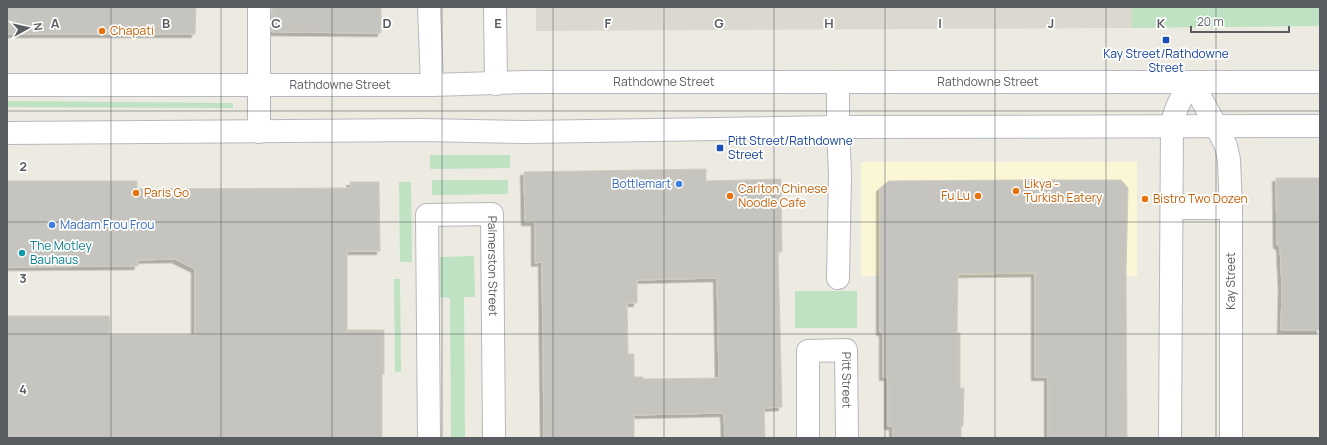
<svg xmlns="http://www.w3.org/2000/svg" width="1327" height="445" viewBox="0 0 1327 445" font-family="Manrope,sans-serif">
<defs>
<filter id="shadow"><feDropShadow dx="-3.5" dy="3.5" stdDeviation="0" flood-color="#0004"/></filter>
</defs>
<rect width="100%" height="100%" fill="#eceae1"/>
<path fill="#fbf6d6" d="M 861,162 L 1137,162 L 1137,276 L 861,276 Z"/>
<path fill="#dbd9cf" d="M 536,7 L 1132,7 L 1132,28 L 536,31 Z"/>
<path fill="#bee2c2" d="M 1132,7 L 1320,7 L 1320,26 L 1132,28 Z
M 7,101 L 233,103 L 233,108 L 7,107 Z
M 430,155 L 510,155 L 510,168 L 430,169 Z
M 432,180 L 508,180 L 508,194 L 432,195 Z
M 399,182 L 411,182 L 412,262 L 400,262 Z
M 474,256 L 475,297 L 464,297 L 465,438 L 451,438 L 450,298 L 440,297 L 440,257 Z
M 394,279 L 400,279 L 401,372 L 395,372 Z
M 795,291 L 857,291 L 857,328 L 795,328 Z"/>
<path fill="#c6c4be" stroke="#d0ccbf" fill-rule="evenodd" filter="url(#shadow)" d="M 7,7 L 196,7 L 195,34 L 7,34 Z
M 272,7 L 381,7 L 381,33 L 272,32 Z
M 706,169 L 706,181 L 781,179 L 782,252 L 778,252 L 782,407 L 764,408 L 765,438 L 725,438 L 724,413 L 634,415 L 634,438 L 544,438 L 542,262 L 535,263 L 535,222 L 525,222 L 524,172 ZM 717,278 L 719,378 L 643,379 L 643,377 L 634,377 L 634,354 L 628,354 L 627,303 L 637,303 L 637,280 Z
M 1276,178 L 1320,178 L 1320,330 L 1281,330 L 1282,287 L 1280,246 L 1277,245 Z
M 1018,180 L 1121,180 L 1128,188 L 1126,273 L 1127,438 L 1048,438 L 1048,377 L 1035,377 L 1035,273 L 958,274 L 957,333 L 960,333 L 960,388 L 964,388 L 963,426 L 961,426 L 961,438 L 893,438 L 893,426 L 888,426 L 888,377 L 883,377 L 883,332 L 880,332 L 880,188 L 889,181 Z
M 7,181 L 137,181 L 137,189 L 351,188 L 350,182 L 379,182 L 380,251 L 347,251 L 347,330 L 384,330 L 384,374 L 382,374 L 382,438 L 7,438 L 7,316 L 109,316 L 110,335 L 195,335 L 195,269 L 175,259 L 137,260 L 138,266 L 7,267 Z"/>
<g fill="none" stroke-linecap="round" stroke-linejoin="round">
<defs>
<g id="minor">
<path d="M 259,7 L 259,132"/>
<path d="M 429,7 L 432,85"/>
<path d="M 495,7 L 496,84"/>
<path d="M 1216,126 L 1226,146 L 1229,160 L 1231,208 L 1231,438"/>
<path d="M 838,127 L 840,175 L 838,278"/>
<path d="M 1172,208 L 1231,208"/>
<path id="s1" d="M 429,438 L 427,215 L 492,214 L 494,438"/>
<path id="s2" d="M 808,438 L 808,351 L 846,350 L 847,438"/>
<path d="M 1170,438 L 1172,126"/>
</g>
<g id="secondary">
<path id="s3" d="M 7,85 L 432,85 L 526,82 L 1320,82"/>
<path d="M 1172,126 C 1174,109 1182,96 1192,82 L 1216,126"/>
<path d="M 838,127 L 838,82"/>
<path d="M 7,133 L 423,130 L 526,132 L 838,127 L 1320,126"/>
</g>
</defs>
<use href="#minor" stroke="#b6b8bd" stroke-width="24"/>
<use href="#secondary" stroke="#b6b9bf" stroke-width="24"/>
<use href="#minor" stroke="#fff" stroke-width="22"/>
<use href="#secondary" stroke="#fff" stroke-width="22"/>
</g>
<path fill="none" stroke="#595c61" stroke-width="1" stroke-opacity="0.55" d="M 111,7 L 111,438M 221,7 L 221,438M 332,7 L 332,438M 442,7 L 442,438M 553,7 L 553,438M 664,7 L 664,438M 774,7 L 774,438M 885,7 L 885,438M 995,7 L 995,438M 1106,7 L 1106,438M 1216,7 L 1216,438M 7,111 L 1320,111M 7,222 L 1320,222M 7,334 L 1320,334"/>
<g fill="#e8710a" stroke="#fff" stroke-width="1.5">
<circle cx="102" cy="31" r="4"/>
<circle cx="1016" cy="191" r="4"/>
<circle cx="136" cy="193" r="4"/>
<circle cx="730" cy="196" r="4"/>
<circle cx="978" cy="196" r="4"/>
<circle cx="1145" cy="199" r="4"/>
</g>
<g fill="#1a4fb4" stroke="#fff" stroke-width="1.5">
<rect x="1162" y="36" width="8" height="8" rx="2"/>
<rect x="716" y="144" width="8" height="8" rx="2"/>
</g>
<g fill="#3f7fe0" stroke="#fff" stroke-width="1.5">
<circle cx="679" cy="184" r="4"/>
<circle cx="52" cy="225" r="4"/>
</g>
<circle fill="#0f9aa8" stroke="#fff" stroke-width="1.5" cx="22" cy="253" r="4"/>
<g text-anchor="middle" stroke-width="3.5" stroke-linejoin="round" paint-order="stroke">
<g font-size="12" fill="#c56008" stroke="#fff" text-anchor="start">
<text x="110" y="35">Chapati</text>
<text x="1024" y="188">Likya -<tspan x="1024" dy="14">Turkish Eatery</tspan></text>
<text x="738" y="193">Carlton Chinese<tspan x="738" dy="14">Noodle Cafe</tspan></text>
<text x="144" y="197">Paris Go</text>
<text x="970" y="200" text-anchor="end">Fu Lu</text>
<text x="1153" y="203">Bistro Two Dozen</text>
</g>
<g font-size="12" fill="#164399" stroke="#fff">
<text x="1166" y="58">Kay Street/Rathdowne<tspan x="1166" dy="14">Street</tspan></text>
<text x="728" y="145" text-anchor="start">Pitt Street/Rathdowne<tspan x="728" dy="14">Street</tspan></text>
</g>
<g font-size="12" fill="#595c61" stroke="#fff">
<text dy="4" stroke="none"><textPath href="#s3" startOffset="657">Rathdowne Street</textPath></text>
<text dy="4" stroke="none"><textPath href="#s3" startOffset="981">Rathdowne Street</textPath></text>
<text dy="4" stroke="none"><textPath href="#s3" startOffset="333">Rathdowne Street</textPath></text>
<text dy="4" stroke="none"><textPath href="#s1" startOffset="340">Palmerston Street</textPath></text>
<text transform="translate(1231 281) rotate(-90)" y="4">Kay Street</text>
<text dy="4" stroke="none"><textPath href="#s2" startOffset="155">Pitt Street</textPath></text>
</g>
<g font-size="12" fill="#366cbe" stroke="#fff" text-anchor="end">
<text x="671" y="188">Bottlemart</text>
<text x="60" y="229" text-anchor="start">Madam Frou Frou</text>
</g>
<g font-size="12" fill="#0d838f" stroke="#fff" text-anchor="start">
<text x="30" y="250">The Motley<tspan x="30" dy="14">Bauhaus</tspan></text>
</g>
</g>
<g font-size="13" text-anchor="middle" font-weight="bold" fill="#595c61" stroke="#fff" stroke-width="3.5" stroke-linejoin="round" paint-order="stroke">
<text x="55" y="28">A</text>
<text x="166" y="28">B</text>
<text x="276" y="28">C</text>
<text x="387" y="28">D</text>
<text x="498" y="28">E</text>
<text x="608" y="28">F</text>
<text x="719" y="28">G</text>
<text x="829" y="28">H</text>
<text x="940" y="28">I</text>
<text x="1051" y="28">J</text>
<text x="1161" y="28">K</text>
<text x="23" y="171">2</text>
<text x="23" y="283">3</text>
<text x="23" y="394">4</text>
</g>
<rect width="1327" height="445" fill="none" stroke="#595c61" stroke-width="16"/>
<g transform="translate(28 28) rotate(82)" stroke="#ffffff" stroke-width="3" paint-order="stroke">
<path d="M0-3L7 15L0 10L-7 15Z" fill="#595c61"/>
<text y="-6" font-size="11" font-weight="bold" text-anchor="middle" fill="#595c61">N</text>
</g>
<path d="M1191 26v6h98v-6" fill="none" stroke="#595c61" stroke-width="2"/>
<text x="1197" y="26" font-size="12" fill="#595c61" stroke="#ffffff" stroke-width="3" paint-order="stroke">20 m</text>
</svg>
